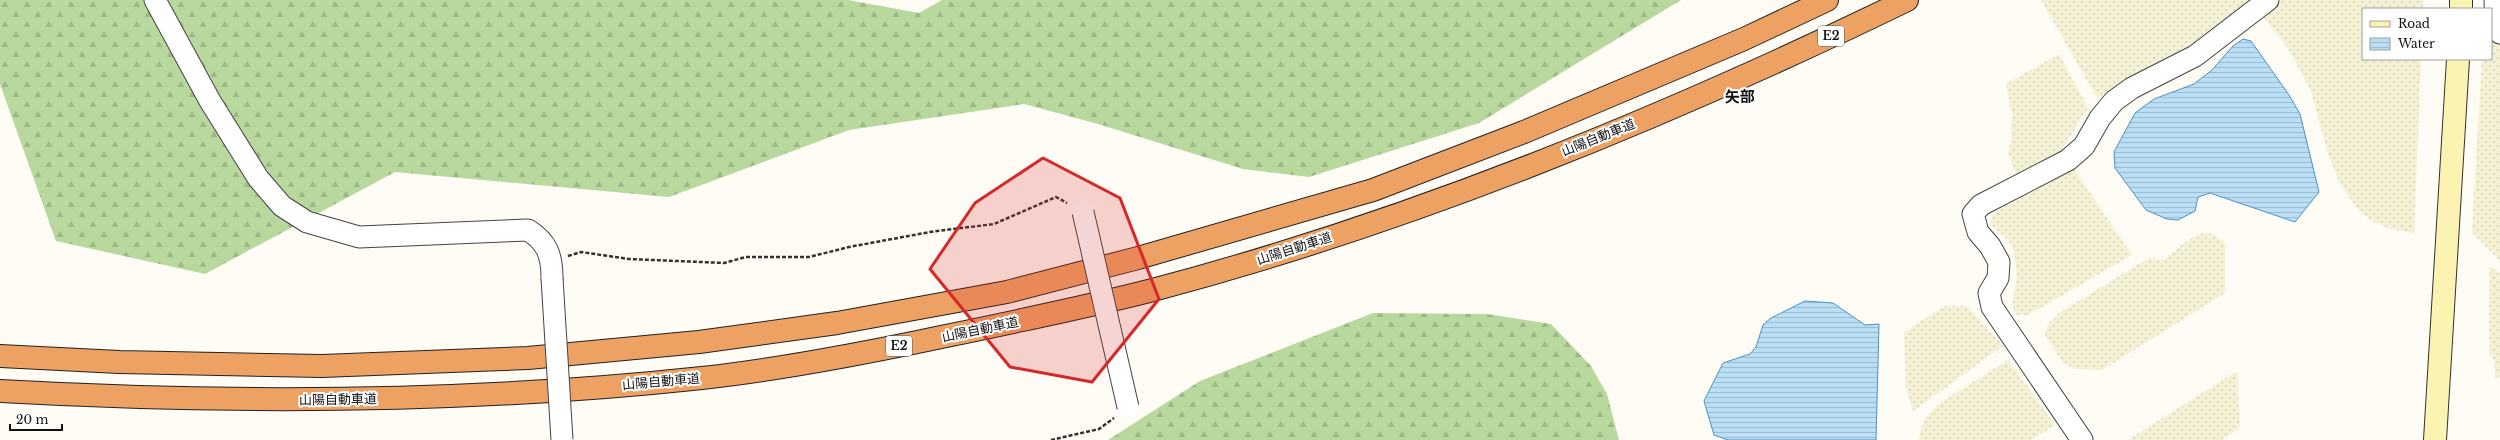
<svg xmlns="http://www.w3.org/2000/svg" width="2500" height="440" viewBox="0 0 2500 440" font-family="'Libre Baskerville','Noto Sans JP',serif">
<defs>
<pattern id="farmland-dots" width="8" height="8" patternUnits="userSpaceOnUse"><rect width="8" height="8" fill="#f4f1d4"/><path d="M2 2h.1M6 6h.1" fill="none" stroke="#d0ceb5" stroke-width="1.8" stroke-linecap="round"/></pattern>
<pattern id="forest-firs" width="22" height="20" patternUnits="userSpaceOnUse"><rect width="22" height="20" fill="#b8d89e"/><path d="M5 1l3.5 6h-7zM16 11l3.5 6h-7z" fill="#9db887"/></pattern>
<pattern id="water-rules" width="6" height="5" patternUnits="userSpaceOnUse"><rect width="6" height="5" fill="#badef4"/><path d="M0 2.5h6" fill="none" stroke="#9fbdd0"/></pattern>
</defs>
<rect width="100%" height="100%" fill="#fefcf4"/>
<path fill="url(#farmland-dots)" d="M 2041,0 L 2250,0 L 2185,54 L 2136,74 L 2097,98 Z
M 2282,0 L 2423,0 L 2423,9 L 2363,9 L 2363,59 L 2421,59 L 2414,233 L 2391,229 L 2372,221 L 2359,211 L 2340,184 L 2328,154 L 2311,91 L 2288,48 L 2262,15 Z
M 2491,31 L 2500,44 L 2500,261 L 2472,232 L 2482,59 L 2491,59 Z
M 2059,54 L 2088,108 L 2062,150 L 2053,160 L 2016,175 L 2008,153 L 2011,143 L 2012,114 L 2006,84 Z
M 2072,166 L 2132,255 L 2028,315 L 2017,315 L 2012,307 L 2017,276 L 2014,251 L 2009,241 L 1990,224 L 1992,216 L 1998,210 Z
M 2203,233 L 2213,234 L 2225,243 L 2225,293 L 2102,370 L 2075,369 L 2063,363 L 2045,335 L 2048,324 L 2059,313 L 2149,258 L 2164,260 L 2191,238 Z
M 2490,267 L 2500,273 L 2500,377 L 2495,379 L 2494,359 L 2490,354 L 2489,327 Z
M 1945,306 L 1967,306 L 2003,346 L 1913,411 L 1906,387 L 1904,332 Z
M 2008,360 L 2055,425 L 2031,440 L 1919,440 L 1920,431 L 1926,417 L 1940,403 Z
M 2237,371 L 2240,428 L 2222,440 L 2128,440 Z"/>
<path fill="url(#forest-firs)" d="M 0,0 L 848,0 L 919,13 L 942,0 L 1681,0 L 1479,123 L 1309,177 L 1243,169 L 1098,124 L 1024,104 L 849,130 L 669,197 L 395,172 L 205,274 L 56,241 L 0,84 Z
M 1373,313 L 1487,314 L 1551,324 L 1591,366 L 1607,394 L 1619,440 L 1108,440 L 1200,381 Z"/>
<path fill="url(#water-rules)" stroke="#4593c7" d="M 2243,39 L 2251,41 L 2289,95 L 2300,114 L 2319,192 L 2295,222 L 2210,193 L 2198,197 L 2195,211 L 2178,220 L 2167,219 L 2146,210 L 2115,168 L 2114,152 L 2135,113 L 2154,99 L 2194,84 L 2212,70 L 2233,46 Z
M 1805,301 L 1833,303 L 1865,325 L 1879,324 L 1876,440 L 1728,440 L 1714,435 L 1704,401 L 1723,363 L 1750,354 L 1756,347 L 1763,325 L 1771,318 Z"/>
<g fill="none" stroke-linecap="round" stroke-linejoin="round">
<defs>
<path id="street" d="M 155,0 L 210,101 L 258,178 L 282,206 L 307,222 L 359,237 L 528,230 C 547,242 552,255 552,278
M 2495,0 L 2496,27 L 2500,33
M 2082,440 L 1992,307 L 1989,293 L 1998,278 L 1999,262 L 1990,246 L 1978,232 L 1973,214 L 1981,205 L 2068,160 L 2084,146 L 2100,118 L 2114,101 L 2132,88 L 2195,56 L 2268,0"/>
<path id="secondary" d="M 2461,9 L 2461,0
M 2435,440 L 2458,59"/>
<path id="highway" d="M 0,356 L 119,362 L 322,366 L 528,358 L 699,342 L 837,323 L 1007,292 L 1138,258 L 1373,190 L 1524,132 L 1744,39 L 1827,0
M 0,391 C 234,404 469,403 702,378 C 784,369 866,353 946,336 C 1014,322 1082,308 1149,291 C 1411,222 1664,118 1907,0"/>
</defs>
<use href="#street" stroke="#434343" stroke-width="23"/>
<use href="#secondary" stroke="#323232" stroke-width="24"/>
<use href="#highway" stroke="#212121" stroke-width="24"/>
<path stroke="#323232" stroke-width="2.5" stroke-dasharray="4 2" stroke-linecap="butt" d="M 568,256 L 581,252 L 629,259 L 724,263 L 746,257 L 809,257 L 849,247 L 930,232 L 994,224 L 1056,197 L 1067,203
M 1051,440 L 1099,429 L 1114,418"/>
<use href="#street" stroke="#fff" stroke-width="21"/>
<use href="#secondary" stroke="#fbf3b2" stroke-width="22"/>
<use href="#highway" stroke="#eda263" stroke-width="22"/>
<defs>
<path id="street-bridge" d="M 1083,212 L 1128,407
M 552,278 L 562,440"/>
</defs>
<use href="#street-bridge" stroke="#434343" stroke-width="23" stroke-linecap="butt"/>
<use href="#street-bridge" stroke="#fff" stroke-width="21"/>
</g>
<path fill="#d62828" fill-opacity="0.2" stroke="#d62828" stroke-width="3" stroke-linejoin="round" d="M 1043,158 L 1120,198 L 1159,299 L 1092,382 L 1010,367 L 930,269 L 975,203 Z"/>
<g text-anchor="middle" stroke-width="4" stroke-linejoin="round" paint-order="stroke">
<g fill="#fff" stroke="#585858" stroke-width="1">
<rect x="1818" y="26" width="26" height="20" rx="3"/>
<rect x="886" y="336" width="26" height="20" rx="3"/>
</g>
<g font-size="12" font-weight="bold" fill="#101010">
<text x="1831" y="40">E2</text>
<text x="899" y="350">E2</text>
</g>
<g font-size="13" fill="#101010" stroke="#fff">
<text transform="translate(1598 137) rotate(-22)" y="5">山陽自動車道</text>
<text transform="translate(1294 248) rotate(-18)" y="5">山陽自動車道</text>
<text transform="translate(980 329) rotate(-12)" y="5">山陽自動車道</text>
<text transform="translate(661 381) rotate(-5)" y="5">山陽自動車道</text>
<text transform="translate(338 399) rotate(-1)" y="5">山陽自動車道</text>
</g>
<g font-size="15" font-weight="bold" fill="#101010" stroke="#fff">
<text x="1740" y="102">矢部</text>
</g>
</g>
<rect x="2362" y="8" width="130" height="52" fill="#ffffff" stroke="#9f9f9f"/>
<rect x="2370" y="21" width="20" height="6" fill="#fbf3b2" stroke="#9f9f9f"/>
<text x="2398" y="28" font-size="12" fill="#101010">Road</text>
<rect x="2370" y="38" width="20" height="12" fill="url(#water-rules)" stroke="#9f9f9f"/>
<text x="2398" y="48" font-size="12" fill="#101010">Water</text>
<path d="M10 424v6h52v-6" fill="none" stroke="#101010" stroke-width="2"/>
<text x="16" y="424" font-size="12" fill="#101010" stroke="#ffffff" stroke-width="3" paint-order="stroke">20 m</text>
</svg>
